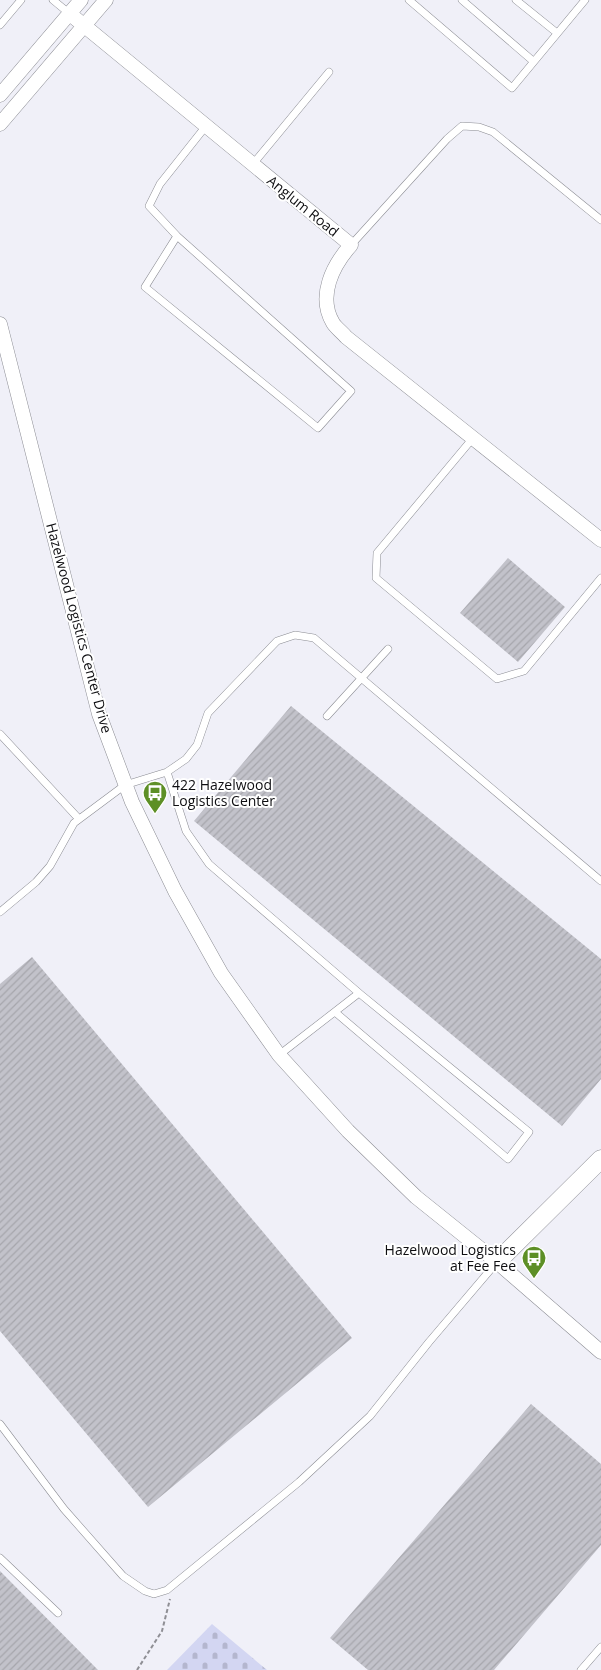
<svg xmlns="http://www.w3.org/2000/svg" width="601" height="1670" viewBox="0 0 601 1670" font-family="'Open Sans',sans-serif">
<defs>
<pattern id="cemetery-stones" width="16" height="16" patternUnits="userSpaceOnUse" patternTransform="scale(1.25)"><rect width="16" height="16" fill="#d3d6f2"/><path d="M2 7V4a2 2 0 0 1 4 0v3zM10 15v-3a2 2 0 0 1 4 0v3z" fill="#b4b6ce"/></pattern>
<pattern id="building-hatch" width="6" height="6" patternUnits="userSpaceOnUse" patternTransform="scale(1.25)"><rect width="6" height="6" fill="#c2c2ca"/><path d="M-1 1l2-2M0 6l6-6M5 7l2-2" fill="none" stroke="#a6a6ac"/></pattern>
</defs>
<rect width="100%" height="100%" fill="#f0f0f8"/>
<path fill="url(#cemetery-stones)" d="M 212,1624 L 267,1670 L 167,1670 Z"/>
<path fill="url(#building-hatch)" d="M 508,558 L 565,607 L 518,662 L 460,613 Z
M 291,706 L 601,959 L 601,1079 L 562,1126 L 194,821 Z
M 32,957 L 352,1338 L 148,1507 L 0,1331 L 0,984 Z
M 531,1404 L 601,1464 L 601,1545 L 494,1670 L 368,1670 L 330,1638 Z
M 0,1571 L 98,1670 L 0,1670 Z"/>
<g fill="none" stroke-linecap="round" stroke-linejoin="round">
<defs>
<path id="service" d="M 53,0 L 70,14
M 409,0 L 512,88 L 585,0
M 462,0 L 533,61
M 516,0 L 557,33
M 0,25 L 21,0
M 253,164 L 329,72
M 177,236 L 145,287 L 318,428 L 351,391 L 177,236 L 149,206 L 160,184 L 206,126
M 351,245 L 447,139 L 462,126 L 479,127 L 493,132 L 601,220
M 473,438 L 377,553 L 376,578 L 497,679 L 524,671 L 601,578
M 327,716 L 388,649
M 0,734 L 79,819
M 167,772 L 186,831 L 209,864 L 359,993 L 279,1055
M 0,912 L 36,882 L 50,866 L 74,823 L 125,785 L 167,772 L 186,759 L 197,745 L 208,713 L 277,641 L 295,635 L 314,638 L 601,881
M 335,1012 L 508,1159 L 529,1132 L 359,993
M 0,1424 L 64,1509 L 123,1576 L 145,1591 L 154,1594 L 167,1590 L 299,1482 L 370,1416 L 429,1342 L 497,1262
M 0,1558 L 58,1613
M 581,1670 L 601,1647"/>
<path id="minor" d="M 70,14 L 351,245 C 333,265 317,296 333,323 C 336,328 342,332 346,337 L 601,540
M 0,95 L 81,0
M 0,124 L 106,0
M 0,324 L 99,714 L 132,802 L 175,891 L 221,973 L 279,1055 L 348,1131 L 416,1197 L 497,1262 L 601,1352"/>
<path id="tertiary" d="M 497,1262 L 601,1159"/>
</defs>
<use href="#service" stroke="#8b8c93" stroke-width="8"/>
<use href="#minor" stroke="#8b8c93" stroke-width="15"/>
<use href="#tertiary" stroke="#8b8c93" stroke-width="19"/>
<path stroke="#8f8f95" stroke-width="2" stroke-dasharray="4 2.5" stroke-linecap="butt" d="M 137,1670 L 162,1631 L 170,1599"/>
<use href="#service" stroke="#fff" stroke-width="7"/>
<use href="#minor" stroke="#fff" stroke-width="14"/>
<use href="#tertiary" stroke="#fff" stroke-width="18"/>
</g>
<defs>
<symbol id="bus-pin" viewBox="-11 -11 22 30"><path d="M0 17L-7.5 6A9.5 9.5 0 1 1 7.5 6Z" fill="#5d8f26" stroke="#fff"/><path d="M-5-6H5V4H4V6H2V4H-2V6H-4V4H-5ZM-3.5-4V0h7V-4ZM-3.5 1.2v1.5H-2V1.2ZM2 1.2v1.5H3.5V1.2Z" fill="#fff"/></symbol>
</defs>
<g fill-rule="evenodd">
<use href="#bus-pin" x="141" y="779" width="28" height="38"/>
<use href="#bus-pin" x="520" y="1244" width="28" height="38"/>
</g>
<g text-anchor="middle" stroke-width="4" stroke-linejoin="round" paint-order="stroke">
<g font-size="14" fill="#0e0e11" stroke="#fff">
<text transform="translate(303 206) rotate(39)" y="5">Anglum Road</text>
<text transform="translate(79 628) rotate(75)" y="5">Hazelwood Logistics Center Drive</text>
</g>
<g font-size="14" fill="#0e0e11" stroke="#fff" text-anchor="start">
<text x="172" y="790">422 Hazelwood<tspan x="172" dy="16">Logistics Center</tspan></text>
<text x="516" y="1255" text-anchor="end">Hazelwood Logistics<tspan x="516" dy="16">at Fee Fee</tspan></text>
</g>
</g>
</svg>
